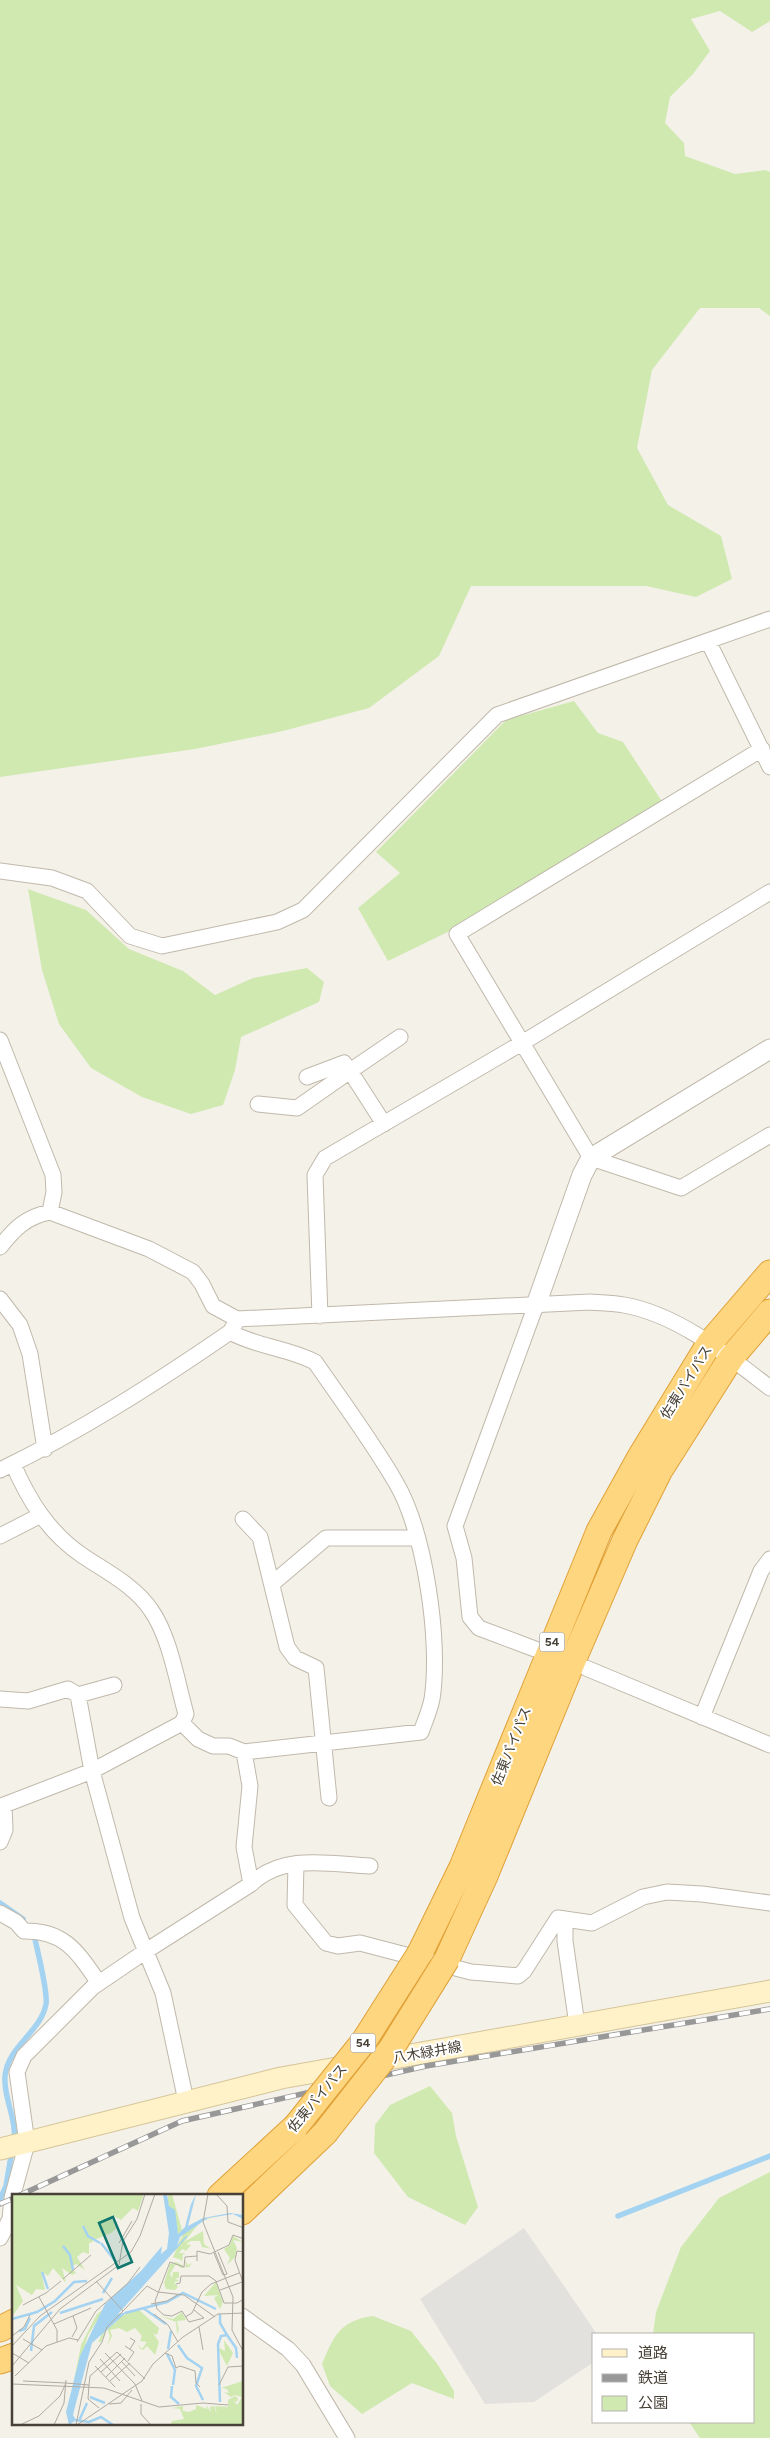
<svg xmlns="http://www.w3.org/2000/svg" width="770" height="2438" viewBox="0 0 770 2438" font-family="Figtree,'Noto Sans JP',sans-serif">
<rect width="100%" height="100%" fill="#f4f1e9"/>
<path fill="#d0e9b1" d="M 0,0 L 770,0 L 770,21 L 752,32 L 720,11 L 691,19 L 710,51 L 693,74 L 670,97 L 665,123 L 684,143 L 685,156 L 735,174 L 765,170 L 770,172 L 770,316 L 759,308 L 700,308 L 652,370 L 637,448 L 668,505 L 721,536 L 732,579 L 696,597 L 646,586 L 471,586 L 439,656 L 369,708 L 283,731 L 195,749 L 0,777 Z
M 574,701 L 598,733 L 623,742 L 663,803 L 456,928 L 388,961 L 358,908 L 400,873 L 376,852 L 506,720 Z
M 28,889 L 86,910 L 129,949 L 183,971 L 215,995 L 253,978 L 307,968 L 324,982 L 319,1002 L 241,1037 L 235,1070 L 223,1105 L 191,1114 L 142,1097 L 91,1068 L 59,1024 L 42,970 Z
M 430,2086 L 452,2113 L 456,2136 L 478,2207 L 465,2225 L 408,2197 L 374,2153 L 375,2125 L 390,2105 Z
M 770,2172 L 770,2438 L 700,2438 L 689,2422 L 754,2422 L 754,2334 L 653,2334 L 656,2312 L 681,2247 L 719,2198 Z
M 373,2316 L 411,2331 L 438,2365 L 454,2391 L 454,2399 L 412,2383 L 362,2414 L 330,2386 L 322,2364 C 334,2336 339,2321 373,2316 Z"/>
<path fill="#e3e1dd" d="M 524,2228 L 597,2334 L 594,2334 L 594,2362 L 534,2402 L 485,2404 L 420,2299 Z"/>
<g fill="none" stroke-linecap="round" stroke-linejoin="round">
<path stroke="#a4d3f2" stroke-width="5.5" d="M 0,1903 L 23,1919
M 14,2141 C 17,2119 3,2097 5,2076 C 8,2046 41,2032 46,2004 C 48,1991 38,1954 35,1939 L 32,1933
M 0,2199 L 6,2186 L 12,2150
M 618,2216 L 770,2156"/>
<defs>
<path id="minor" d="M 708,641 L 770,767
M 762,749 L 457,934 L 591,1158 L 681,1188 L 770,1135
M 0,871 L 52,878 L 87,891 L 130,936 L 162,946 L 277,922 L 303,910 L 497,715 L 770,619
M 0,1040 L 53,1175 L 54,1192 L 50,1212
M 307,1077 L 344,1063 L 350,1071 L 400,1037
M 258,1104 L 297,1108 L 350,1071 L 384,1124
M 0,1247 C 15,1228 26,1217 50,1212 L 149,1249 L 193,1272 L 202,1284 L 213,1306 L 237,1319 L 590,1302 C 601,1303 613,1303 624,1305 C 679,1315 727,1355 770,1388
M 0,1299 L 20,1325 L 30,1354 L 45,1449
M 320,1316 L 315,1175 L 325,1158 L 522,1043 L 770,892
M 0,1470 C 81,1431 156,1383 230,1332 L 235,1324
M 243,1519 L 260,1537 L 287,1647 L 295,1658 L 316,1668 L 329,1798
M 0,1536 L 41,1515
M 273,1583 L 326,1538 L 417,1538
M 535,1649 L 479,1628 L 470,1617 L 464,1558 L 455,1526 L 536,1305
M 586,1668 L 770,1745
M 114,1685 L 78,1695 L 92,1771 L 132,1918 L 163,1993 L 186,2101
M 0,1699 L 28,1701 L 68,1689 L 78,1695
M 702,1717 L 761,1571 L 770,1559
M 182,1723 L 198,1739 L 213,1746 L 229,1746 L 244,1752 L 421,1732 C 425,1721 430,1710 432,1699 C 441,1642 425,1531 395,1481 C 371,1440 342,1401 315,1362 C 288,1348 257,1347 230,1332
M 244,1752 L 250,1786 L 244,1847 L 251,1884
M 0,1842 L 5,1830 L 4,1805 L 92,1771 L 182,1723 L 186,1714 C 177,1682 170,1637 151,1610 C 135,1586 107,1572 83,1556 C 49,1533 29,1501 13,1464
M 296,1864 L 295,1905 L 326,1943 L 338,1946 L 360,1943 L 471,1972 L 518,1976 L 524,1971 L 558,1918 L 592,1923 L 643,1897 L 667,1892 L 702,1894 L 770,1903
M 0,1913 L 16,1922 L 24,1931 C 65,1930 78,1953 99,1983
M 565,1919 L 565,1941 L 577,2025
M 0,2238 L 10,2219 L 12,2198 L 27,2143 L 17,2072 L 24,2056 L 93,1987 L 146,1951 L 251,1884 C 283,1853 330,1864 370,1866
M 242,2316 L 288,2349 L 303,2365 L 347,2438"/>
<path id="tertiary" d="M 536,1305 L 582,1175 L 591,1158 L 770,1049"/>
<path id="secondary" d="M 0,2149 L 281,2078 L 770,1991"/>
<path id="trunk" d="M 420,1953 L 462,1867 L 599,1531 L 640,1457 L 709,1344 L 770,1273
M 447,1959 L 485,1876 L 572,1663 L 625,1540 L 660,1470 L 731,1358 L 770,1312
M 220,2196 L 296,2126
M 242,2212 L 325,2133
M 0,2329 L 14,2322
M 0,2361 L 14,2356"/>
</defs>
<use href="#minor" stroke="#c0b9ab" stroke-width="17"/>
<use href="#tertiary" stroke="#c0b9ab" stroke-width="21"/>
<use href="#secondary" stroke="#d5c598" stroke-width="23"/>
<use href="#trunk" stroke="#e0a137" stroke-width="27"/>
<use href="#minor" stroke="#fff" stroke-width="15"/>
<use href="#tertiary" stroke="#fff" stroke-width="19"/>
<use href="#secondary" stroke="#fff1c8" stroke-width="21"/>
<use href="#trunk" stroke="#ffd680" stroke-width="25"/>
<defs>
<path id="rail" d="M 18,2196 L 182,2121 L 426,2066 L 770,2009
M 0,2204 L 14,2198"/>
</defs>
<use href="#rail" stroke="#989898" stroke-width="5.5"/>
<use href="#rail" stroke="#fff" stroke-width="4" stroke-dasharray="11" stroke-linecap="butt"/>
<defs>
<path id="trunk-bridge" d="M 296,2126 L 364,2041 L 420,1953
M 325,2133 L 391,2049 L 447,1959"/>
</defs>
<use href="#trunk-bridge" stroke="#e0a137" stroke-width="27" stroke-linecap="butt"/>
<use href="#trunk-bridge" stroke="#ffd680" stroke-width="25"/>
</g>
<g text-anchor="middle" stroke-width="4" stroke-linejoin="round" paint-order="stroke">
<g fill="#fff" stroke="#7f7a73" stroke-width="1">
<rect x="539.5" y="1632.5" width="25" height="19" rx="4"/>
<rect x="350.5" y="2033.5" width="25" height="19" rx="4"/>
</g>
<g font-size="12" font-weight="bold" fill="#484137">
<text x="552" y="1646">54</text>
<text x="363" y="2047">54</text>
</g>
<g font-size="14" fill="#484137" stroke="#fff">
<text transform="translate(686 1382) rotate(-58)" y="5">佐東バイパス</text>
<text transform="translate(511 1746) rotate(-68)" y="5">佐東バイパス</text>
<text transform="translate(427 2052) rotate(-10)" y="5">八木緑井線</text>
<text transform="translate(317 2098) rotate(-50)" y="5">佐東バイパス</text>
</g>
</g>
<g transform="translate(12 2194)">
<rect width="231" height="231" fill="#f4f1e9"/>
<path d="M 0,0 L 132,0 L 126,17 L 121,14 L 109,26 L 100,21 L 100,26 L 106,29 L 102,30 L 105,34 L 99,39 L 82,46 L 79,42 L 81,48 L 77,49 L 77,60 L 71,58 L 65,63 L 73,76 L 64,70 L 59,73 L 64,79 L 60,81 L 50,74 L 54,89 L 41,74 L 36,82 L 29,77 L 33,96 L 24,95 L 20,101 L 4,91 L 11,107 L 0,123 ZM 160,0 L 170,36 L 166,40 L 156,8 L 156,2 ZM 212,21 L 189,27 L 172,48 L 191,37 L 192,50 L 199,55 L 190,53 L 188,47 L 179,47 L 174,50 L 179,51 L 174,57 L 170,55 L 167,59 L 174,59 L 171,60 L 170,69 L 169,66 L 161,63 L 165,55 L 162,58 L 161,57 L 170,49 L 165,52 L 172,39 L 190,26 ZM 221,42 L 231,48 L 221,46 L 225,54 L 223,63 L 215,71 L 218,64 L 212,55 L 218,51 ZM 173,66 L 176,71 L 180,69 L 177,73 L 169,74 L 164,70 L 158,80 L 160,84 L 161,78 L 167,78 L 167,84 L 163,84 L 167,87 L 162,88 L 166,93 L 163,96 L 154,95 L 152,89 L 158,70 L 164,68 L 174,73 ZM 204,88 L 211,108 L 208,115 L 202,104 L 206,101 L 192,102 ZM 93,114 L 76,141 L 60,196 L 69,151 L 85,120 ZM 126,115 L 147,134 L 145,141 L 141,139 L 147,148 L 143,161 L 135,152 L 131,156 L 128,155 L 126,151 L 130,155 L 135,148 L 128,147 L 130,142 L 123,134 L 115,138 L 107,134 L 98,136 L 100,142 L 95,152 L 98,142 L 95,134 L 99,129 L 95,133 L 89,148 L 86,148 L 94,133 L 101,126 L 103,130 L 107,123 ZM 170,118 L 174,126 L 165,127 L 167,135 L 165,140 L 164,128 L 148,122 L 161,125 ZM 212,146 L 221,159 L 215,172 L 205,153 L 213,157 ZM 231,187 L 231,231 L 158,231 L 160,227 L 172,225 L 168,215 L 160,214 L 171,212 L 171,217 L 177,218 L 184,215 L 184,211 L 195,215 L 194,211 L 199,218 L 198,213 L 202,212 L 205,221 L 203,212 L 216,213 L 216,206 L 223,202 L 226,204 L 225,208 L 222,207 L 225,211 L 230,203 L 223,201 L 219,203 L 212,198 L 217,199 L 215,195 L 209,194 Z" fill="#d0e9b1"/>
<path d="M 151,0 L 155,0 L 157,12 L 163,16 L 166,40 L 170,36 L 167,32 L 170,36 L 173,33 L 179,10 L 184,0 L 176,32 L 191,24 L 218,19 L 231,21 L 231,25 L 221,20 L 196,24 L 168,43 L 165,52 L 174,42 L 176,42 L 106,120 L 115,118 L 80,149 L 64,209 L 61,221 L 64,226 L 57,231 L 54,218 L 68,162 L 93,110 L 129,77 L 150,52 L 149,60 L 155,55 L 157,39 Z" fill="#a4d3f2"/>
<path fill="none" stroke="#a4d3f2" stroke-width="2.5" d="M 71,32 L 76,42 L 88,49M 89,49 L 104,68M 51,52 L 58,61 L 61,76M 30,78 L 36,95M 91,99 L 100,84M 131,114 L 154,130M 48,119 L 91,105M 113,119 L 155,108 L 171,99 L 204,115M 208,120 L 208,129 L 215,141 L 209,142 L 206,150 L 208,208M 0,125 L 25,118 L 43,107 L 62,88 L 75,87M 7,137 L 13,135 L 18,124M 215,141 L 224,154 L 225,164M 166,151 L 175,164 L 190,174 L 184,192 L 191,206M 156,155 L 159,137M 19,157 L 22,132 L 40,118M 155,160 L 163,176 L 161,191M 160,192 L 159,203 L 167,210M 78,203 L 93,209M 63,226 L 77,228 L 89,223 L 101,231M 67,227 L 75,209"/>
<path fill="none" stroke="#afaba2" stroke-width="1" d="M 196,0 L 191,28 L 221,103 L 220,136 L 232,159M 204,0 L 215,12 L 216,28 L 232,34M 107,49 L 120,27M 232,58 L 225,57 L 223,66 L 232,91M 202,59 L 211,81 L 215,80 L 206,58M 185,67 L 185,57 L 198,60 L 217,51 L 221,41 L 232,45M 51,85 L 79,61M 164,90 L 168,89 L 169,82 L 197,82 L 204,87 L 212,109 L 225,109 L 232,105M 208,96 L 230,88M 27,103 L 45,136 L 45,148M 139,110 L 155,107 L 167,100M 11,111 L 34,99 L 49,87M 182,116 L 192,124 L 177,128 L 170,117 L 160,122 L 152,121 L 145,115 L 143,107 L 158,68 L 172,73 L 173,63 L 185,62M 111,117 L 135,92 L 146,98 L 172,101 L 203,123M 142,120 L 156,131 L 166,148M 173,123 L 180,119 L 190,98 L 199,90 L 227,79M 42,130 L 79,114M 187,133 L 191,156M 0,142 L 12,133 L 18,121M 60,143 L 65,134 L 61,122M 118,144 L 123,147 L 118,155M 11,145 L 30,156M 65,148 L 84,117 L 116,89 L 128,73M 0,152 L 28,122 L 119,58 L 128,42 L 143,0M 113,152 L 122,158 L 116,167M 0,159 L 17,169M 93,159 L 123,190 L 130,207M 153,159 L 160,162 L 164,174 L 168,172 L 183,177 L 184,189 L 188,193M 88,165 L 108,187M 110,168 L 123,182M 0,172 L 48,115 L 107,71 L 111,47 L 125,25 L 133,0M 83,172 L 103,193M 89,178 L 109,160M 3,182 L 34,152 L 57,144 L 66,146M 94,183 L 113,164M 11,187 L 54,189M 98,187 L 118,169M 0,190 L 92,194 L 147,213 L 191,209 L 216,211M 77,191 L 78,182 L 105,158 L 133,185M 207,191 L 216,173 L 232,172M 97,210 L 109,209 L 120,196M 129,210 L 129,220 L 139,231M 8,231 L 27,222 L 48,202 L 54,189 L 77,191 L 76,205 L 87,214M 42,231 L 52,209 L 54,186M 64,231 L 77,168 L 90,148 L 95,133 L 111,117 L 84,87M 65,231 L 130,187 L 141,170 L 171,143 L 206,120 L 232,119"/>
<path fill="#0f766e" fill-opacity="0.15" stroke="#0f766e" stroke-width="2.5" d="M 101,23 L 120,68 L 106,74 L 87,29 Z"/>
<rect width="231" height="231" fill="none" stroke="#484137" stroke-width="2.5"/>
</g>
<rect x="592" y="2333" width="162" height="90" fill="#ffffff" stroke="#b6b3af"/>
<rect x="602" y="2349" width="25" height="8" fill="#fff1c8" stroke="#b6b3af"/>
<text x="638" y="2358" font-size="15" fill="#484137">道路</text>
<rect x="602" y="2374" width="25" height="8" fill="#989898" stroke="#b6b3af"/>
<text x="638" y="2383" font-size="15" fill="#484137">鉄道</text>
<rect x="602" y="2396" width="25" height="15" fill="#d0e9b1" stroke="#b6b3af"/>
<text x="638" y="2408" font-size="15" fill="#484137">公園</text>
</svg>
